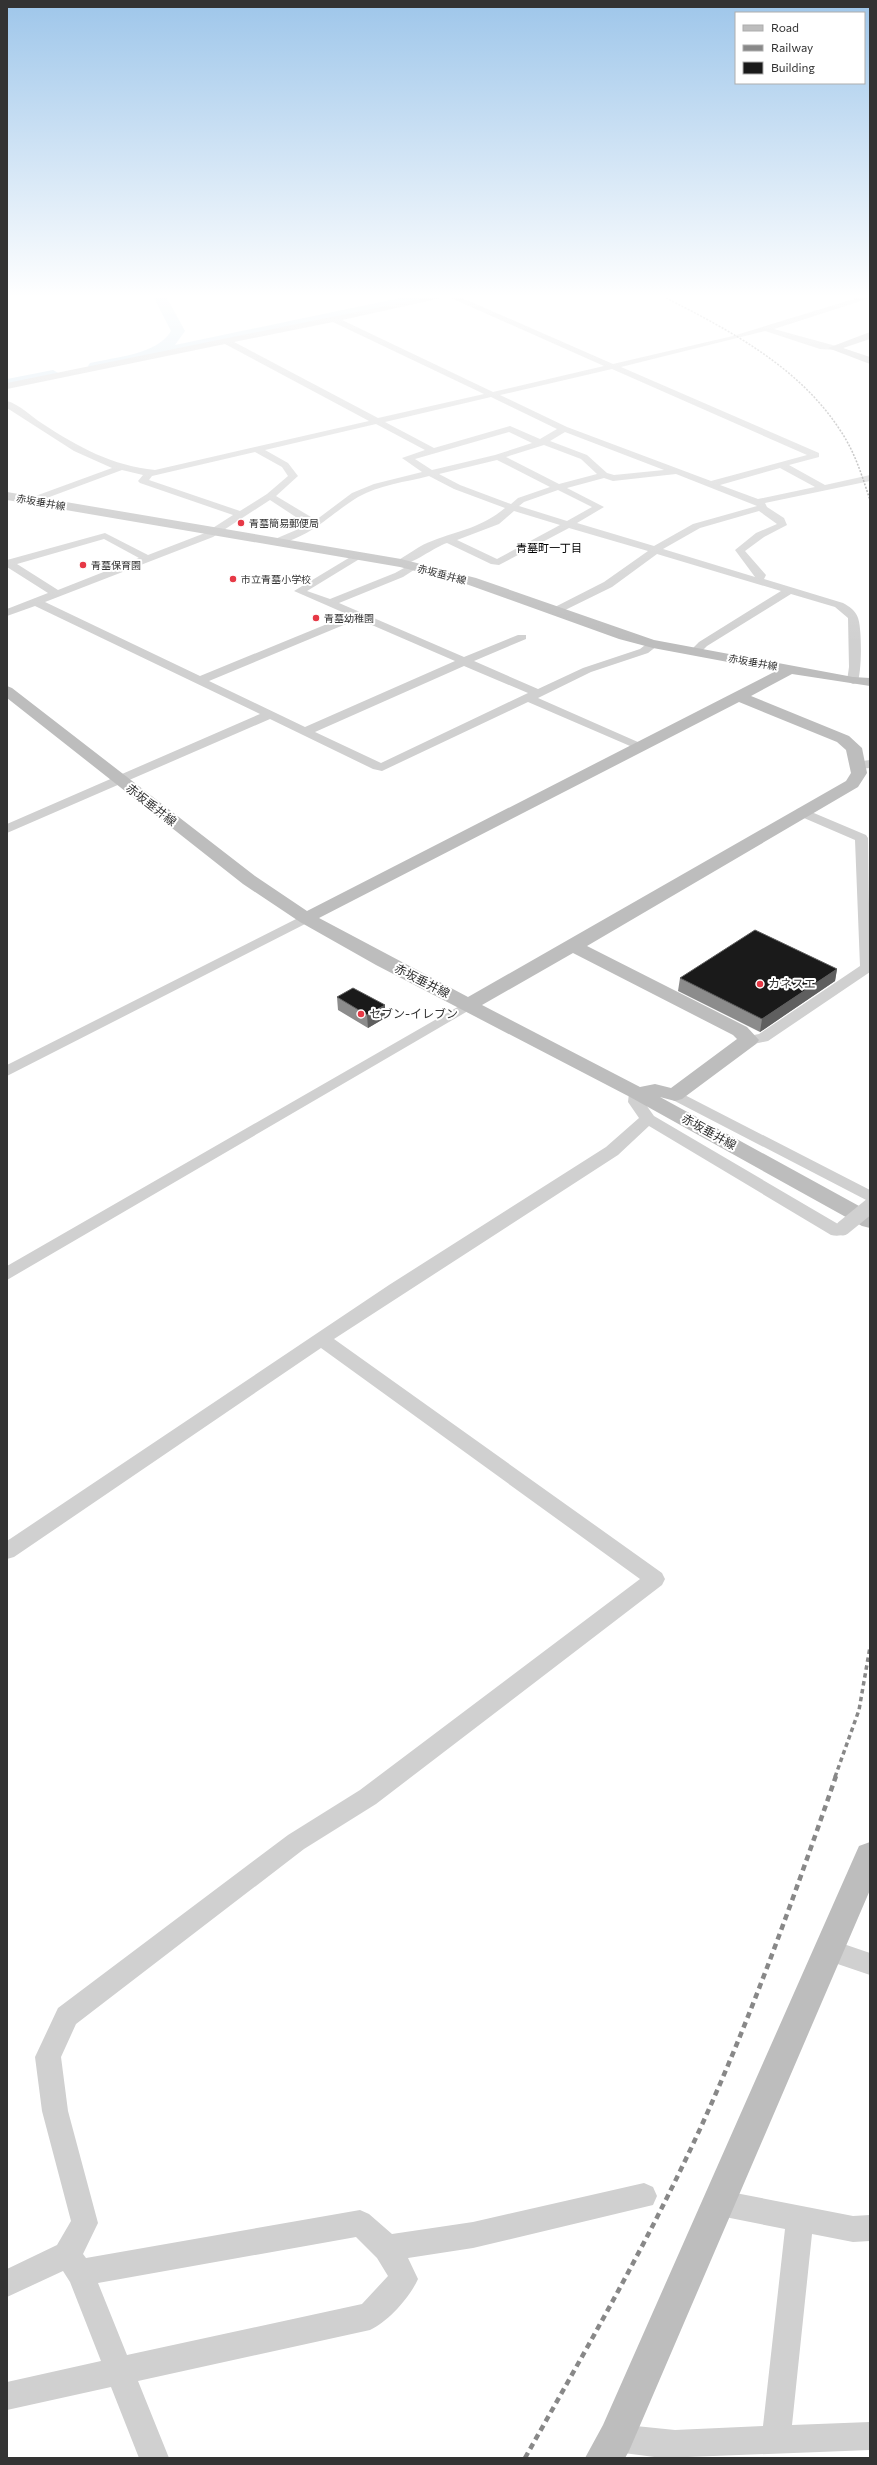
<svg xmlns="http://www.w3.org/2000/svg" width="877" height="2465" viewBox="0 0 877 2465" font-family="Commissioner,'Noto Sans JP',sans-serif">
<rect width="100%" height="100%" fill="#fff"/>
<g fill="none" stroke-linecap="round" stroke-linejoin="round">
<path fill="#cfe2ee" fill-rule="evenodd" d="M 154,298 L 167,298 L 185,331 L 175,345 L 400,298 L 426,298 L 420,302 L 95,370 L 90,369 L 88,366 L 90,363 C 115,357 157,355 171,331 Z
M 53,370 L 60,374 L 58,377 L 7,387 L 7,379 Z"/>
<path fill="#d0d0d0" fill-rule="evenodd" d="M 425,298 L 442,298 L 342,320 L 493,392 L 604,366 L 451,298 L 462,298 L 613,364 L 733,336 L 857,298 L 870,298 L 774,329 L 836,346 L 836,350 L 820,349 L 765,331 L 621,367 L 819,453 L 819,457 L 789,465 L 825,485 L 870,475 L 870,481 L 765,503 L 767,507 L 784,518 L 787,525 L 764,537 L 745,551 L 766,575 L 764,579 L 843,603 C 849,606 856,611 858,618 C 862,628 862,675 857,683 L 853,684 L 847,681 L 849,667 L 848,618 L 835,607 L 791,594 L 707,646 L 699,654 L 691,654 L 689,652 L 699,642 L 781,591 L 657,554 L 612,587 L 559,613 L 551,613 L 551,609 L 604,582 L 648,551 L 569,528 L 499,565 L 491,564 L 447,543 C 434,547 408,568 397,565 L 397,561 C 409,554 420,545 432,541 C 460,530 481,528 505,508 L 454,489 L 429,476 C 406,482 379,485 358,497 C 330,514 314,535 279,544 L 275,543 L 275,539 L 308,525 L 270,500 L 213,537 L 45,602 L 200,676 L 349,615 L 294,591 L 357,553 L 365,553 L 366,555 L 307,591 L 330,599 L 395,573 L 413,563 L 417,564 L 417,568 L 403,577 L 339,603 L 464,657 L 518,635 L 526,635 L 526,639 L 474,661 L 538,689 L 583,668 L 640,649 L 649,642 L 657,642 L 657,646 L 648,653 L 591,672 L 538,698 L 647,746 L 645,749 L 637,749 L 528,702 L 382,771 L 373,769 L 270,719 L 7,833 L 7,824 L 260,714 L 35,606 L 7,616 L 7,609 L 48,593 L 7,567 L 7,560 L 105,533 L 148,555 L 205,533 L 233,515 L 140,483 L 138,481 L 143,475 L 122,470 L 36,502 L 30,502 L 30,498 L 112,468 L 74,451 L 7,408 L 7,401 C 19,404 32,417 43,424 C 78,447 113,466 155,470 L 369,421 L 225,344 L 7,389 L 7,383 ZM 333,322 L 484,394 L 378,418 L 234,342 ZM 612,369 L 807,455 L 711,481 L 567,427 L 500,395 ZM 491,397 L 557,429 L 540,439 L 510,426 L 434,448 L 385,422 ZM 376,424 L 425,450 L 402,458 L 422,472 L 374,484 L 352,493 L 316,520 L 276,496 L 298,476 L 288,463 L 265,450 ZM 509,432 L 532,443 L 495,455 L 432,470 L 415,459 ZM 565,432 L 664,470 L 614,475 L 607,473 L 587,455 L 550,441 ZM 544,445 L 581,459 L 597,474 L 559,484 L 506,457 ZM 255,452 L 282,467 L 288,476 L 267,494 L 240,511 L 149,480 L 152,476 ZM 497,460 L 550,487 L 518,498 L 511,504 L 460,485 L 439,474 ZM 780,468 L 815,487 L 758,499 L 720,485 ZM 676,474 L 757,506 L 693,524 L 654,546 L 577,523 L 604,507 L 567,488 L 604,478 L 613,481 ZM 558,490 L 592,507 L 567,521 L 519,506 L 524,502 ZM 514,511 L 560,525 L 497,559 L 457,540 L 499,524 ZM 759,511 L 777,524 L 756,533 L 735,550 L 755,577 L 663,549 L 700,528 ZM 104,539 L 139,558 L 58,590 L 17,564 ZM 358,619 L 455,661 L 305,727 L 209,681 ZM 464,666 L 528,693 L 381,763 L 315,732 Z
M 870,760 L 870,768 L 858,769 L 852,765 L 854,762 Z
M 802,808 L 866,835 L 868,838 L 870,972 L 768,1041 L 749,1045 L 744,1043 L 741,1040 L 744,1037 L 759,1034 L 860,966 L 855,840 L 797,815 L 796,812 L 797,809 Z
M 306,914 L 311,915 L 313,918 L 311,921 L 7,1076 L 7,1065 Z
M 468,1001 L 473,1002 L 475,1005 L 473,1008 L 7,1280 L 7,1266 Z
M 637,1088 L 645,1093 L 644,1102 L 654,1116 L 838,1224 L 849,1224 L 851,1228 C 847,1235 839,1237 831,1235 L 649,1126 L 618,1155 L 334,1339 L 662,1573 L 665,1579 L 662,1585 L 376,1804 L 304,1849 L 76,2024 L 61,2057 L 68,2111 L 98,2223 L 83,2254 L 86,2258 L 360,2210 L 369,2214 L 392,2234 L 473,2222 L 644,2183 L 653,2187 L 657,2196 L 653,2205 L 473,2248 L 408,2258 L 418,2279 C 410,2297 388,2322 370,2330 L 138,2381 L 169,2458 L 139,2458 L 111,2387 L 7,2410 L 7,2382 L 101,2361 L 70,2282 L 63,2271 L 7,2297 L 7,2269 L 57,2245 L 71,2221 L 42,2111 L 35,2057 L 58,2008 L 288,1835 L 360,1790 L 640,1579 L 321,1348 L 14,1557 L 7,1559 L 7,1541 L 389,1285 L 606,1147 L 639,1118 L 628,1102 L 629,1093 ZM 356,2237 L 377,2258 L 388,2276 L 362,2304 L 127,2355 L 98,2283 Z
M 675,1090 L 870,1190 L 870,1202 L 669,1098 L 667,1095 L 669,1092 Z
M 829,1939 L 870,1953 L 870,1975 L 820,1958 L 817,1950 L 820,1942 Z
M 720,2190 L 853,2216 L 870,2215 L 870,2241 L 853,2242 L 812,2234 L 792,2425 L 870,2422 L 870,2450 L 662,2458 L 616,2452 L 606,2448 L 602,2438 L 606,2428 L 616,2424 L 675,2430 L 763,2426 L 785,2229 L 720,2216 L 711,2212 L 707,2203 L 711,2194 Z"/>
<path fill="#bdbdbd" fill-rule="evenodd" d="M 870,332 L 870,339 L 843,348 L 870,357 L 870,364 L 828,348 Z
M 7,492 L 401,559 L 476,578 L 654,640 L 853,677 L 870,678 L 870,686 L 792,674 L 751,696 L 849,736 L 862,748 L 867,773 L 858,787 L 587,946 L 747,1027 L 759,1040 L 756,1044 L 682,1099 L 675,1101 L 660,1097 L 870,1212 L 870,1228 L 862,1226 L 630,1097 L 376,965 L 300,922 L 243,884 L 7,698 L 7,686 L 12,688 L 255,876 L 307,911 L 776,671 L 653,648 L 619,639 L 466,584 L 400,567 L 7,500 ZM 739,702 L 837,742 L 846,750 L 851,773 L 846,781 L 468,997 L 319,918 ZM 573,953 L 733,1035 L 737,1039 L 671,1088 L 655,1084 L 640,1087 L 482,1005 Z
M 870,1842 L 870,1890 L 629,2451 L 625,2458 L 585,2458 L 603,2425 L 855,1855 L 859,1846 Z"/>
<path stroke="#888" stroke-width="1.5" stroke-dasharray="2 1.5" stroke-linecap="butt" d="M 666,298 C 731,331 799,367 840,430 C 855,452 862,476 870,500"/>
<path stroke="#888" stroke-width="3.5" stroke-dasharray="4.5 3.5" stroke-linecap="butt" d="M 835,1777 L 859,1710 L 870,1647"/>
<path stroke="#888" stroke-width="4.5" stroke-dasharray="6 4.5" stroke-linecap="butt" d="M 525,2458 C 588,2346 652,2235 705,2118 C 755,2007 796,1891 836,1776"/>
<path stroke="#d0d0d0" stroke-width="15" d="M 843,1228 L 870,1206"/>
</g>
<path fill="#8c8c8c" d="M 837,969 L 835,981 L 760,1032 L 678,991 L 680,978 Z
M 337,997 L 385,1005 L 385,1018 L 368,1028 L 338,1010 Z"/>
<path fill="#5f5f5f" d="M 837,969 L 835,981 L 760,1032 L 762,1019 Z
M 385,1005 L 385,1018 L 368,1028 L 367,1015 Z"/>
<path fill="#1a1a1a" stroke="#5f5f5f" d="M 755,930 L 837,969 L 762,1019 L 680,978 Z
M 353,988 L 385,1005 L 367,1015 L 337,997 Z"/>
<linearGradient id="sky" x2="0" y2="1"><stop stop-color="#9ec6ea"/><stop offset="0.46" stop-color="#fff"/><stop offset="1" stop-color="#fff" stop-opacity="0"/></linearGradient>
<rect width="877" height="643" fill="url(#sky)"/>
<g fill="#e63946" stroke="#fff" stroke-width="1.5">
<circle cx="241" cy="523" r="4"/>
<circle cx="83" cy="565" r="4"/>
<circle cx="233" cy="579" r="4"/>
<circle cx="316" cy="618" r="4"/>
<circle cx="760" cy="984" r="4"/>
<circle cx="361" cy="1014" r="4"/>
</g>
<g text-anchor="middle" stroke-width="4" stroke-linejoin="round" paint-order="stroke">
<g font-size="10" fill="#333" stroke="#fff">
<text transform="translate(41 502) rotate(10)" y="4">赤坂垂井線</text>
<text transform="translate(442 574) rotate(15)" y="4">赤坂垂井線</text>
<text transform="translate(753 662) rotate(10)" y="4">赤坂垂井線</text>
</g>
<g font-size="10" fill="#333" stroke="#fff" text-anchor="start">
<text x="249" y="527">青墓簡易郵便局</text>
<text x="91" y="569">青墓保育園</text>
<text x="241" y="583">市立青墓小学校</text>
<text x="324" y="622">青墓幼稚園</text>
</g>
<g font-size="11" fill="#000" stroke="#fff">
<text x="549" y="552">青墓町一丁目</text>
</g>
<g font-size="12" fill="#333" stroke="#fff">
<text transform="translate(151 805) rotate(38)" y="4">赤坂垂井線</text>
<text transform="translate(422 981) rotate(27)" y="4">赤坂垂井線</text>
<text transform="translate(709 1132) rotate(29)" y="4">赤坂垂井線</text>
</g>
<g font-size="12" fill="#333" stroke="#fff" text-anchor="start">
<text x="768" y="988">カネスエ</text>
<text x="369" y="1018">セブン-イレブン</text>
</g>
</g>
<rect width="877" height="2465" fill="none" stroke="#333333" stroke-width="16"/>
<rect x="735" y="12" width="130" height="72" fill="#ffffff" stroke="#adadad"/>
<rect x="743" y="25" width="20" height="6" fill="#bdbdbd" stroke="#adadad"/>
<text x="771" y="32" font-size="12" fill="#333333">Road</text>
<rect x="743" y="45" width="20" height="6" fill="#888888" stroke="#adadad"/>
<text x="771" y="52" font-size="12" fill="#333333">Railway</text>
<rect x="743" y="62" width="20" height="12" fill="#1a1a1a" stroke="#adadad"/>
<text x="771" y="72" font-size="12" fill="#333333">Building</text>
</svg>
